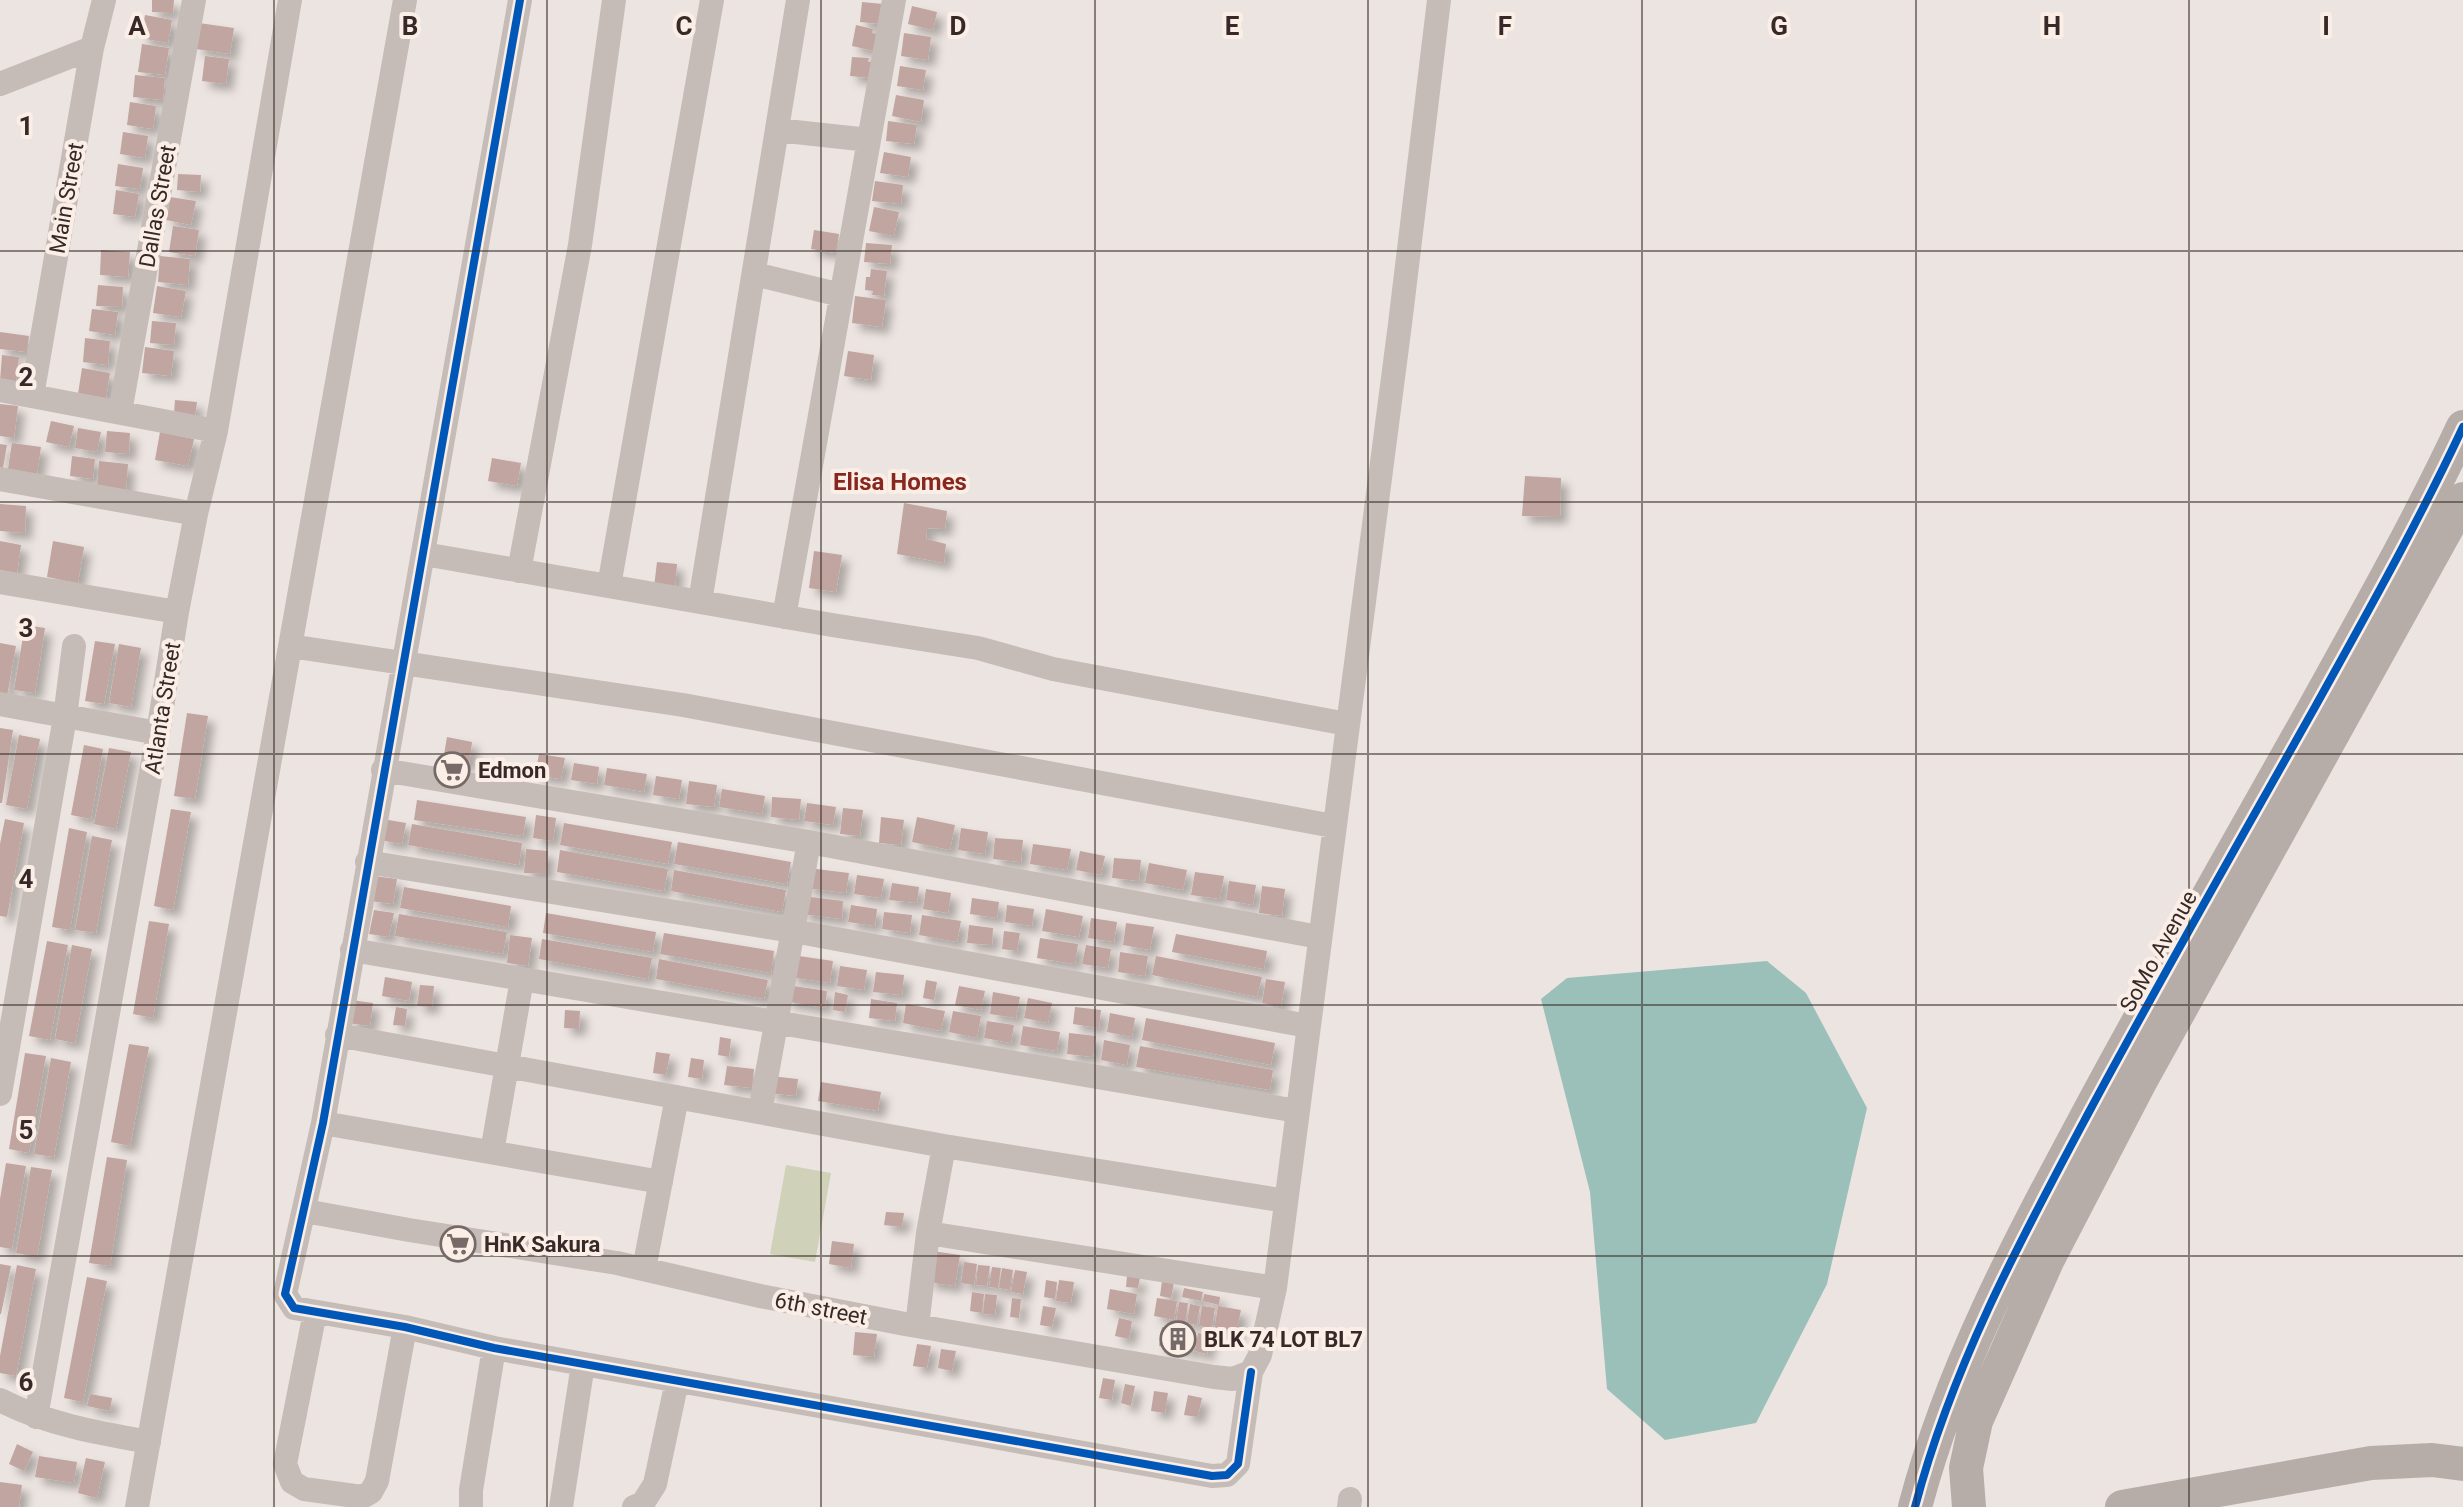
<svg xmlns="http://www.w3.org/2000/svg" width="2463" height="1507" viewBox="0 0 2463 1507" font-family="Roboto,sans-serif">
<defs>
<filter id="shadow"><feDropShadow dx="7" dy="7" stdDeviation="4" flood-color="#0004"/></filter>
</defs>
<rect width="100%" height="100%" fill="#ece4e0"/>
<path fill="#d0d1b9" d="M 786,1165 L 831,1173 L 815,1262 L 770,1254 Z"/>
<path fill="#9bc0ba" d="M 1767,961 L 1806,993 L 1867,1108 L 1827,1284 L 1756,1423 L 1665,1440 L 1607,1389 L 1590,1192 L 1541,999 L 1567,978 Z"/>
<path fill="#c0a5a1" filter="url(#shadow)" d="M 152,0 L 174,0 L 173,13 L 152,12 Z
M 862,2 L 883,4 L 881,24 L 860,22 Z
M 912,6 L 937,12 L 933,30 L 908,24 Z
M 145,15 L 172,20 L 168,43 L 141,38 Z
M 199,23 L 234,28 L 230,54 L 196,49 Z
M 856,25 L 873,29 L 872,33 L 877,34 L 874,51 L 852,46 Z
M 904,33 L 931,37 L 928,60 L 901,56 Z
M 142,44 L 169,48 L 165,75 L 138,72 Z
M 205,56 L 229,59 L 226,84 L 202,81 Z
M 852,57 L 869,58 L 868,62 L 872,61 L 871,78 L 850,76 Z
M 900,66 L 926,70 L 923,90 L 897,86 Z
M 135,75 L 165,78 L 163,100 L 133,97 Z
M 896,95 L 924,100 L 921,122 L 892,116 Z
M 130,102 L 156,106 L 153,129 L 127,125 Z
M 888,121 L 917,125 L 914,144 L 886,141 Z
M 123,132 L 148,136 L 145,158 L 120,154 Z
M 884,152 L 911,157 L 908,177 L 880,173 Z
M 118,164 L 143,168 L 140,189 L 115,186 Z
M 178,174 L 201,175 L 200,192 L 177,190 Z
M 875,181 L 903,185 L 901,204 L 872,201 Z
M 116,190 L 139,194 L 135,217 L 113,214 Z
M 170,197 L 196,201 L 191,225 L 166,220 Z
M 874,207 L 899,212 L 894,236 L 869,231 Z
M 173,226 L 199,230 L 195,256 L 169,252 Z
M 814,230 L 839,234 L 836,253 L 811,249 Z
M 866,243 L 892,245 L 890,264 L 864,262 Z
M 101,250 L 130,252 L 128,277 L 100,275 Z
M 160,256 L 190,259 L 188,285 L 158,282 Z
M 871,269 L 887,271 L 884,296 L 872,295 L 873,291 L 865,290 L 866,277 L 870,277 Z
M 98,285 L 123,287 L 122,307 L 96,306 Z
M 157,286 L 186,291 L 181,317 L 153,313 Z
M 855,296 L 886,300 L 882,327 L 852,323 Z
M 92,309 L 118,312 L 115,335 L 89,331 Z
M 152,321 L 176,323 L 174,345 L 150,343 Z
M 0,332 L 29,336 L 27,352 L 0,349 Z
M 85,338 L 110,341 L 108,365 L 83,362 Z
M 145,347 L 174,351 L 171,376 L 142,373 Z
M 848,351 L 874,355 L 871,380 L 844,376 Z
M 2,355 L 19,357 L 16,382 L 0,381 Z
M 82,368 L 110,373 L 106,398 L 78,394 Z
M 175,400 L 197,402 L 195,416 L 174,413 Z
M 0,404 L 18,406 L 14,438 L 0,436 Z
M 51,421 L 74,426 L 69,447 L 46,442 Z
M 78,428 L 101,432 L 97,452 L 75,448 Z
M 107,431 L 130,433 L 129,454 L 105,452 Z
M 160,432 L 194,439 L 188,466 L 155,460 Z
M 12,443 L 41,447 L 37,474 L 8,469 Z
M 0,444 L 7,445 L 3,468 L 0,468 Z
M 72,456 L 95,459 L 93,479 L 70,476 Z
M 492,458 L 521,463 L 517,486 L 488,481 Z
M 99,461 L 128,464 L 126,491 L 97,488 Z
M 1525,476 L 1561,478 L 1560,517 L 1522,516 Z
M 904,503 L 947,511 L 945,529 L 927,528 L 926,539 L 946,544 L 944,563 L 897,554 Z
M 0,504 L 26,506 L 25,533 L 0,531 Z
M 0,541 L 21,545 L 17,573 L 0,570 Z
M 53,541 L 84,547 L 78,583 L 47,577 Z
M 814,551 L 842,555 L 836,592 L 809,588 Z
M 657,562 L 677,564 L 675,589 L 654,587 Z
M 25,625 L 45,628 L 35,693 L 14,690 Z
M 95,641 L 115,644 L 104,704 L 85,701 Z
M 0,643 L 16,646 L 7,696 L 0,695 Z
M 119,644 L 141,648 L 131,707 L 109,703 Z
M 187,713 L 208,716 L 195,799 L 174,796 Z
M 0,728 L 13,730 L 2,803 L 0,803 Z
M 19,735 L 40,739 L 27,809 L 6,805 Z
M 447,737 L 472,742 L 469,765 L 443,761 Z
M 84,745 L 103,749 L 91,819 L 71,815 Z
M 109,748 L 131,752 L 116,829 L 94,824 Z
M 539,754 L 565,758 L 561,779 L 535,775 Z
M 574,763 L 599,767 L 597,784 L 571,780 Z
M 607,768 L 647,774 L 644,792 L 604,785 Z
M 656,776 L 682,780 L 679,799 L 653,795 Z
M 689,781 L 717,785 L 714,807 L 686,804 Z
M 722,789 L 765,796 L 762,814 L 719,807 Z
M 772,797 L 801,799 L 799,820 L 771,817 Z
M 417,800 L 526,817 L 523,836 L 414,820 Z
M 807,803 L 836,807 L 833,825 L 804,821 Z
M 843,808 L 863,810 L 860,836 L 840,834 Z
M 171,809 L 191,812 L 173,910 L 154,906 Z
M 536,815 L 556,818 L 553,841 L 533,838 Z
M 881,817 L 904,820 L 901,845 L 879,843 Z
M 917,817 L 955,825 L 950,850 L 912,842 Z
M 5,819 L 24,823 L 7,917 L 0,916 L 0,844 Z
M 383,819 L 406,823 L 402,844 L 380,840 Z
M 564,823 L 672,842 L 668,864 L 560,845 Z
M 412,824 L 522,843 L 519,865 L 408,845 Z
M 69,828 L 87,832 L 70,930 L 52,927 Z
M 961,828 L 988,832 L 985,854 L 958,850 Z
M 92,836 L 112,840 L 96,933 L 75,930 Z
M 995,838 L 1023,840 L 1021,862 L 993,859 Z
M 678,842 L 791,862 L 787,884 L 674,864 Z
M 1033,844 L 1071,849 L 1067,870 L 1030,864 Z
M 526,849 L 548,851 L 546,874 L 524,873 Z
M 560,850 L 668,869 L 664,891 L 557,872 Z
M 1080,851 L 1105,856 L 1101,875 L 1076,870 Z
M 1114,858 L 1141,860 L 1139,881 L 1112,878 Z
M 1149,863 L 1187,870 L 1183,890 L 1145,883 Z
M 808,868 L 849,873 L 846,893 L 805,888 Z
M 674,870 L 786,890 L 782,912 L 671,891 Z
M 1195,872 L 1224,876 L 1220,899 L 1191,895 Z
M 857,875 L 884,879 L 881,898 L 854,894 Z
M 374,876 L 397,879 L 393,904 L 370,901 Z
M 1229,881 L 1256,885 L 1253,905 L 1226,900 Z
M 892,883 L 919,887 L 917,903 L 889,900 Z
M 1262,886 L 1285,889 L 1282,916 L 1259,913 Z
M 404,887 L 511,906 L 508,927 L 400,908 Z
M 926,889 L 951,893 L 948,913 L 923,909 Z
M 803,896 L 843,901 L 842,919 L 801,914 Z
M 972,898 L 999,902 L 997,918 L 970,914 Z
M 851,905 L 877,909 L 875,926 L 848,922 Z
M 1007,905 L 1034,909 L 1032,926 L 1005,922 Z
M 1046,909 L 1083,916 L 1079,937 L 1042,931 Z
M 374,910 L 394,913 L 389,937 L 369,934 Z
M 884,912 L 912,915 L 910,933 L 882,929 Z
M 546,913 L 656,932 L 653,952 L 543,933 Z
M 399,914 L 507,932 L 503,954 L 395,936 Z
M 922,915 L 961,921 L 957,942 L 919,935 Z
M 1091,918 L 1117,922 L 1114,942 L 1088,938 Z
M 149,921 L 169,924 L 153,1018 L 133,1014 Z
M 1126,923 L 1154,927 L 1150,950 L 1123,945 Z
M 969,925 L 993,928 L 992,945 L 967,943 Z
M 1004,931 L 1020,933 L 1017,951 L 1002,949 Z
M 664,933 L 774,951 L 771,973 L 660,954 Z
M 1176,934 L 1267,951 L 1264,969 L 1172,952 Z
M 510,935 L 532,938 L 528,966 L 507,963 Z
M 1040,938 L 1078,944 L 1075,964 L 1037,958 Z
M 542,939 L 652,958 L 648,979 L 539,959 Z
M 47,941 L 68,945 L 50,1040 L 29,1036 Z
M 72,945 L 92,949 L 75,1043 L 55,1039 Z
M 1086,945 L 1111,949 L 1108,968 L 1082,964 Z
M 1120,952 L 1148,956 L 1145,976 L 1118,972 Z
M 792,955 L 833,961 L 830,983 L 789,977 Z
M 1156,956 L 1262,977 L 1257,997 L 1152,975 Z
M 659,959 L 768,980 L 764,999 L 656,979 Z
M 840,966 L 867,970 L 864,990 L 837,986 Z
M 876,972 L 904,975 L 902,995 L 873,992 Z
M 385,977 L 412,982 L 409,1001 L 382,996 Z
M 1266,979 L 1285,982 L 1281,1007 L 1262,1003 Z
M 926,980 L 937,982 L 934,1000 L 923,998 Z
M 420,985 L 434,986 L 432,1007 L 417,1006 Z
M 787,985 L 827,991 L 825,1008 L 785,1001 Z
M 959,986 L 985,991 L 981,1010 L 955,1005 Z
M 835,992 L 848,995 L 845,1012 L 833,1010 Z
M 993,992 L 1020,997 L 1016,1018 L 990,1014 Z
M 1028,998 L 1052,1003 L 1048,1023 L 1024,1018 Z
M 871,999 L 897,1003 L 895,1021 L 869,1018 Z
M 351,1000 L 373,1003 L 370,1026 L 348,1023 Z
M 906,1004 L 945,1011 L 941,1031 L 903,1023 Z
M 396,1007 L 407,1009 L 405,1026 L 393,1025 Z
M 1075,1007 L 1101,1010 L 1099,1028 L 1073,1024 Z
M 565,1010 L 580,1011 L 579,1029 L 564,1028 Z
M 953,1011 L 981,1016 L 977,1038 L 949,1032 Z
M 1110,1013 L 1135,1018 L 1132,1037 L 1107,1032 Z
M 1146,1018 L 1275,1043 L 1271,1065 L 1142,1040 Z
M 987,1021 L 1014,1025 L 1011,1043 L 984,1038 Z
M 1023,1026 L 1060,1032 L 1057,1051 L 1020,1045 Z
M 1069,1033 L 1096,1036 L 1093,1057 L 1067,1054 Z
M 720,1037 L 731,1039 L 729,1057 L 718,1055 Z
M 1104,1040 L 1130,1045 L 1127,1065 L 1101,1060 Z
M 129,1044 L 149,1047 L 130,1146 L 111,1142 Z
M 1140,1046 L 1273,1070 L 1270,1090 L 1136,1067 Z
M 656,1052 L 670,1054 L 666,1075 L 653,1073 Z
M 25,1053 L 46,1056 L 29,1153 L 9,1149 Z
M 51,1058 L 71,1062 L 54,1157 L 34,1154 Z
M 691,1058 L 704,1060 L 702,1079 L 688,1077 Z
M 727,1066 L 754,1069 L 752,1088 L 724,1085 Z
M 770,1076 L 798,1079 L 796,1096 L 768,1093 Z
M 821,1082 L 881,1092 L 878,1111 L 818,1101 Z
M 107,1157 L 127,1160 L 110,1266 L 89,1263 Z
M 6,1163 L 26,1166 L 12,1249 L 0,1247 L 0,1199 Z
M 31,1167 L 52,1170 L 37,1257 L 16,1253 Z
M 886,1212 L 904,1213 L 902,1227 L 884,1225 Z
M 832,1241 L 854,1244 L 851,1268 L 829,1264 Z
M 932,1251 L 960,1255 L 955,1286 L 927,1282 Z
M 964,1262 L 977,1264 L 974,1285 L 961,1283 Z
M 0,1264 L 11,1266 L 1,1314 L 0,1314 Z
M 17,1265 L 36,1269 L 16,1376 L 0,1373 L 0,1356 Z
M 978,1265 L 990,1266 L 987,1286 L 976,1285 Z
M 992,1267 L 1001,1268 L 998,1288 L 989,1287 Z
M 1002,1268 L 1013,1270 L 1010,1290 L 999,1288 Z
M 1015,1270 L 1027,1272 L 1023,1294 L 1011,1292 Z
M 1127,1276 L 1140,1278 L 1138,1288 L 1126,1287 Z
M 87,1277 L 107,1281 L 83,1402 L 64,1398 Z
M 1046,1280 L 1057,1282 L 1055,1299 L 1044,1297 Z
M 1059,1280 L 1074,1282 L 1071,1303 L 1056,1301 Z
M 1162,1281 L 1174,1282 L 1171,1298 L 1160,1296 Z
M 1184,1288 L 1203,1292 L 1201,1301 L 1182,1297 Z
M 1110,1289 L 1137,1294 L 1134,1314 L 1107,1309 Z
M 972,1292 L 984,1294 L 982,1313 L 970,1311 Z
M 985,1294 L 997,1295 L 995,1315 L 983,1314 Z
M 1204,1294 L 1220,1297 L 1219,1305 L 1203,1301 Z
M 1012,1298 L 1021,1299 L 1019,1318 L 1010,1317 Z
M 1157,1298 L 1177,1301 L 1174,1320 L 1154,1316 Z
M 1179,1302 L 1188,1303 L 1185,1324 L 1176,1322 Z
M 1190,1304 L 1200,1306 L 1197,1325 L 1187,1323 Z
M 1043,1306 L 1056,1308 L 1052,1327 L 1040,1325 Z
M 1202,1306 L 1215,1308 L 1212,1328 L 1199,1326 Z
M 1218,1306 L 1241,1310 L 1236,1335 L 1214,1331 Z
M 1119,1318 L 1132,1321 L 1129,1339 L 1115,1336 Z
M 1162,1327 L 1173,1328 L 1170,1348 L 1159,1346 Z
M 1174,1329 L 1184,1330 L 1181,1349 L 1171,1348 Z
M 1186,1331 L 1196,1332 L 1193,1352 L 1183,1350 Z
M 855,1332 L 877,1334 L 874,1357 L 853,1355 Z
M 1198,1333 L 1210,1335 L 1207,1354 L 1195,1351 Z
M 917,1344 L 931,1346 L 927,1368 L 913,1366 Z
M 941,1349 L 956,1351 L 952,1371 L 938,1368 Z
M 1103,1378 L 1115,1380 L 1112,1400 L 1099,1398 Z
M 1125,1384 L 1135,1386 L 1131,1406 L 1121,1403 Z
M 1154,1391 L 1168,1393 L 1165,1413 L 1151,1411 Z
M 90,1394 L 112,1398 L 110,1411 L 87,1406 Z
M 1188,1395 L 1202,1398 L 1198,1417 L 1184,1415 Z
M 17,1444 L 33,1452 L 24,1471 L 9,1464 Z
M 39,1456 L 77,1462 L 74,1483 L 35,1477 Z
M 86,1458 L 105,1462 L 97,1498 L 78,1493 Z
M 0,1482 L 22,1485 L 19,1507 L 0,1507 Z"/>
<g fill="none" stroke-linecap="round" stroke-linejoin="round">
<path stroke="#c5bcb8" stroke-width="24" d="M 520,0 L 323,1123 L 285,1294 L 294,1308 L 405,1327 L 494,1348 L 1212,1476 L 1227,1475 L 1238,1464 L 1251,1372
M 0,84 L 92,48
M 777,130 L 869,140
M 754,274 L 841,295
M 0,390 L 216,431
M 32,396 L 92,48 L 104,0
M 120,412 L 194,0
M 0,479 L 196,514
M 424,554 L 832,625 L 978,648 L 1053,669 L 1347,724
M 519,571 L 580,245 L 614,0
M 0,582 L 177,612
M 609,586 L 712,0
M 700,602 L 798,0
M 784,617 L 894,0
M 290,646 L 683,705 L 1333,826
M 0,704 L 158,733
M 383,770 L 809,842 L 1319,937
M 367,862 L 793,931 L 1308,1026
M 352,950 L 1297,1111
M 337,1035 L 944,1146 L 1286,1201
M 0,1094 L 65,717 L 74,646
M 760,1112 L 809,842
M 323,1123 L 661,1182
M 492,1152 L 522,979
M 305,1211 L 409,1230 L 617,1263 L 760,1296 L 905,1324 L 1214,1377 L 1233,1379 L 1251,1372 L 1260,1355 L 1275,1288 L 1400,324 L 1439,0
M 928,1233 L 1275,1288
M 644,1269 L 677,1097
M 315,1312 L 285,1464 L 292,1482 L 304,1489 L 362,1497 L 371,1492 L 377,1481 L 405,1327
M 917,1326 L 928,1233 L 944,1146
M 0,1400 C 46,1424 98,1433 149,1442
M 36,1417 L 158,733 L 177,612 L 196,514 L 216,431 L 290,0
M 137,1507 L 405,0
M 471,1507 L 471,1490 L 494,1348
M 561,1507 L 583,1364
M 634,1507 L 643,1503 L 655,1484 L 677,1381
M 1349,1507 L 1350,1499"/>
<path stroke="#b6ada9" stroke-width="34" d="M 1915,1507 C 1952,1366 2021,1239 2089,1112 C 2162,976 2239,842 2315,707 C 2366,615 2418,523 2463,427
M 1969,1507 L 1966,1468 L 1976,1421 L 2047,1261 L 2141,1080 L 2463,499
M 2122,1507 L 2371,1463 L 2432,1460 L 2463,1464"/>
<defs>
<path id="cycleway" d="M 520,0 L 323,1123 L 285,1294 L 294,1308 L 405,1327 L 494,1348 L 1212,1476 L 1227,1475 L 1238,1464 L 1251,1372
M 1915,1507 C 1952,1366 2021,1239 2089,1112 C 2162,976 2239,842 2315,707 C 2366,615 2418,523 2463,427"/>
</defs>
<use href="#cycleway" stroke="#faeee6" stroke-width="13"/>
<use href="#cycleway" stroke="#0057b8" stroke-width="8"/>
</g>
<path fill="none" stroke="#362927" stroke-width="2" stroke-opacity="0.55" d="M 274,0 L 274,1507M 547,0 L 547,1507M 821,0 L 821,1507M 1095,0 L 1095,1507M 1368,0 L 1368,1507M 1642,0 L 1642,1507M 1916,0 L 1916,1507M 2189,0 L 2189,1507M 0,251 L 2463,251M 0,502 L 2463,502M 0,754 L 2463,754M 0,1005 L 2463,1005M 0,1256 L 2463,1256"/>
<defs>
<symbol id="supermarket-ring" viewBox="-11 -11 22 22"><circle r="9.5" fill="#faeee6" stroke="#766a68" stroke-width="1.5"/><path d="M-6-5.5h2.5l.6 2H6L4.5 2H-2.5L-4.4-4H-6ZM-1.5 3.2a1.3 1.3 0 1 0 .1 0ZM3 3.2a1.3 1.3 0 1 0 .1 0Z" fill="#766a68"/></symbol>
<symbol id="building-ring" viewBox="-11 -11 22 22"><circle r="9.5" fill="#faeee6" stroke="#766a68" stroke-width="1.5"/><path d="M-4-6H4V6H1V3H-1V6H-4ZM-2.5-4.3h1.7v1.8h-1.7ZM.8-4.3h1.7v1.8H.8ZM-2.5-1h1.7V.8h-1.7ZM.8-1h1.7V.8H.8Z" fill="#766a68"/></symbol>
</defs>
<g fill-rule="evenodd">
<use href="#supermarket-ring" x="432" y="750" width="40" height="40"/>
<use href="#supermarket-ring" x="438" y="1224" width="40" height="40"/>
<use href="#building-ring" x="1158" y="1319" width="40" height="40"/>
</g>
<g text-anchor="middle" stroke-width="8" stroke-linejoin="round" paint-order="stroke">
<g font-size="22" fill="#362927" stroke="#faeee6">
<text transform="translate(66 198) rotate(-80)" y="8">Main Street</text>
<text transform="translate(157 206) rotate(-80)" y="8">Dallas Street</text>
<text transform="translate(162 708) rotate(-81)" y="8">Atlanta Street</text>
<text transform="translate(2158 951) rotate(-61)" y="8">SoMo Avenue</text>
<text transform="translate(821 1308) rotate(11)" y="8">6th street</text>
</g>
<g font-size="22" font-weight="bold" fill="#362927" stroke="#faeee6" text-anchor="start">
<text x="478" y="778">Edmon</text>
<text x="484" y="1252">HnK Sakura</text>
<text x="1204" y="1347">BLK 74 LOT BL7</text>
</g>
<g font-size="24" font-weight="bold" fill="#87271e" stroke="#faeee6">
<text x="900" y="490">Elisa Homes</text>
</g>
</g>
<g font-size="26" text-anchor="middle" font-weight="bold" fill="#362927" stroke="#faeee6" stroke-width="8" stroke-linejoin="round" paint-order="stroke">
<text x="137" y="35">A</text>
<text x="410" y="35">B</text>
<text x="684" y="35">C</text>
<text x="958" y="35">D</text>
<text x="1232" y="35">E</text>
<text x="1505" y="35">F</text>
<text x="1779" y="35">G</text>
<text x="2052" y="35">H</text>
<text x="2326" y="35">I</text>
<text x="26" y="135">1</text>
<text x="26" y="386">2</text>
<text x="26" y="637">3</text>
<text x="26" y="888">4</text>
<text x="26" y="1139">5</text>
<text x="26" y="1391">6</text>
</g>
</svg>
